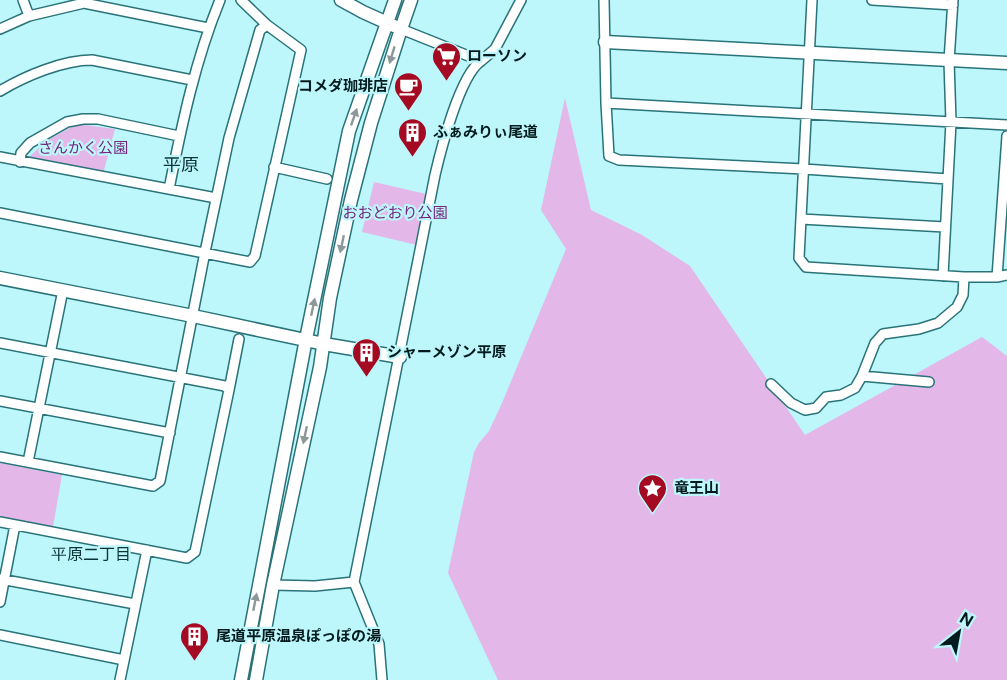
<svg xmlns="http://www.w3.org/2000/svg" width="1007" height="680" viewBox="0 0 1007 680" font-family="'Public Sans','Noto Sans JP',sans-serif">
<rect width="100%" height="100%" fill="#bdf6fb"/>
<path fill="#e4b7e9" d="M 565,98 L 591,210 L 642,235 L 690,266 L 805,435 L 982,337 L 1007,356 L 1007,680 L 498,680 L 448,573 L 474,452 L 479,443 L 489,431 L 502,403 L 566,249 L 541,210 Z
M 77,124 L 115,129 L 103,174 L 26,160 L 46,141 Z
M 374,182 L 426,194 L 417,245 L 362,232 Z
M 0,463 L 62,475 L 53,527 L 0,517 Z"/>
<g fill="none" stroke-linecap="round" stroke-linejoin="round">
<defs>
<path id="minor" d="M 23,0 L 29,16
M 604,0 L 606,103 L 609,156 L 619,160 L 804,169 L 948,179
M 812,0 L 799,258 L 806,267 L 964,277 L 997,277 L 1007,275
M 872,0 L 953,5
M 0,29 L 29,16 L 84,3 L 208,28
M 401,29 L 481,61 L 495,49 L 521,0
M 0,91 C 25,76 63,60 92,60 L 192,80
M 606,103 L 1007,125
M 0,157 L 216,198
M 20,162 L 21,153 L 30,143 L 67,122 L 83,119 L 98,119 L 179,136
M 274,167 L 327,179
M 169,189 C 182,124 195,61 220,0
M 0,213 L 250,262 L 255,256 L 301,50 L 267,25 L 241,0
M 801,219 L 945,227
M 943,276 L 951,122 L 949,61 L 953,0
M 997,277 L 1007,136
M 0,343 L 225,386 L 229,390 L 195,552 L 187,558 L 0,522
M 862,376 L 929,382
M 771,384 L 791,403 L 805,410 L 816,408 L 826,397 L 841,395 L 855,388 L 862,376 L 875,343 L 883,334 L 919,329 L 938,323 L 957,307 L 963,295 L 964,277
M 229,390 L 239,339
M 0,401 L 170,433
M 0,457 L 153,486 L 160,481 L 205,252 L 229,138 L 260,30 L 267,25
M 28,462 L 63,290
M 0,579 L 135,604
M 354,582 L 379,644 L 382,680
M 273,585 L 315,586 L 354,582 L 435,175 C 441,149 460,75 481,61
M 0,602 L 15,525
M 0,635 L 124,660
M 120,680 L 147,550"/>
<path id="tertiary" d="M 341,0 L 363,12 L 394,26
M 605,42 L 1007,63
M 0,278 L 193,316 L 324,344 L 400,357
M 241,680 L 306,339 L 349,131 L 395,0
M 256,680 L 273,585 L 320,367 L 330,298 L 351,200 L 371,123 L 401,29 L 411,0"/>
</defs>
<use href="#minor" stroke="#297379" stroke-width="12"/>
<use href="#tertiary" stroke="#297379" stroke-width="15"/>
<use href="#minor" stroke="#fff" stroke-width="9"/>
<use href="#tertiary" stroke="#fff" stroke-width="12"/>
</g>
<defs><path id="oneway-solid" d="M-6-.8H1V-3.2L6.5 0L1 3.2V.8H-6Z" transform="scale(1.5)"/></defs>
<g fill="#8c9899">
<use href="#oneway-solid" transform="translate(392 55) rotate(107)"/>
<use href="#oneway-solid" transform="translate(354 117) rotate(-71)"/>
<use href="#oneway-solid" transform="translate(342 244) rotate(102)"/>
<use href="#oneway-solid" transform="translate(313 307) rotate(-78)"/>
<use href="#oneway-solid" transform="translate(305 435) rotate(102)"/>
<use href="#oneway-solid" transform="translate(255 602) rotate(-79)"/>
</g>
<defs>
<symbol id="supermarket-pin" viewBox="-11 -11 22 30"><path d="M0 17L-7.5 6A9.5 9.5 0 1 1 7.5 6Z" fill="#a40a21" stroke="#bdf6fb"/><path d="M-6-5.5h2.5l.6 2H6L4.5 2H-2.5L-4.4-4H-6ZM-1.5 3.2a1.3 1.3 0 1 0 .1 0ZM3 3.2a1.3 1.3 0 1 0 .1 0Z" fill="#fff"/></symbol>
<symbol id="cafe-pin" viewBox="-11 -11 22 30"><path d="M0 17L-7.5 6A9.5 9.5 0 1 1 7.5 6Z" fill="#a40a21" stroke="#bdf6fb"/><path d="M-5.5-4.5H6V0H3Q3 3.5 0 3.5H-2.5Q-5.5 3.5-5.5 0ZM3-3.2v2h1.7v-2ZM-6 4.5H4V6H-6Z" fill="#fff"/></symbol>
<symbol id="building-pin" viewBox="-11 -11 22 30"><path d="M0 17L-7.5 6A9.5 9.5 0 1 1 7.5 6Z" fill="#a40a21" stroke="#bdf6fb"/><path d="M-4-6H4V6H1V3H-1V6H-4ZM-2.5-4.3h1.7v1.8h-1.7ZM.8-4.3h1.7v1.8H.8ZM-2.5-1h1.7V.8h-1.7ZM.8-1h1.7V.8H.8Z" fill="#fff"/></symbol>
<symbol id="sight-pin" viewBox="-11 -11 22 30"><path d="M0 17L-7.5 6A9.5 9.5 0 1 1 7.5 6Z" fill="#a40a21" stroke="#bdf6fb"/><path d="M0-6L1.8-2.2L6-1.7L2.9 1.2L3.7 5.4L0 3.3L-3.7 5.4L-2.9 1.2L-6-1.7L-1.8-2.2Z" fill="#fff"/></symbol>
</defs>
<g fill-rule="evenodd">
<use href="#supermarket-pin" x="430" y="40" width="33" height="45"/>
<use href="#cafe-pin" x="392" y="70" width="33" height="45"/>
<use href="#building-pin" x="396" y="116" width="33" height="45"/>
<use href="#building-pin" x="350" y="336" width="33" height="45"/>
<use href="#sight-pin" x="636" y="472" width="33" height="45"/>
<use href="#building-pin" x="178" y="620" width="33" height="45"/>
</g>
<g text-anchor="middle" stroke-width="4.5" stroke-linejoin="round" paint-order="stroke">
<g font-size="15" font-weight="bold" fill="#001a1d" stroke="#bdf6fb" text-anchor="start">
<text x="467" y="61">ローソン</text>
<text x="388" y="91" text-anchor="end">コメダ珈琲店</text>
<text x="433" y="137">ふぁみりぃ尾道</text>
<text x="387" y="357">シャーメゾン平原</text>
<text x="674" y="493">竜王山</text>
<text x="216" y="641">尾道平原温泉ぽっぽの湯</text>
</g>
<g font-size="15" fill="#75267f" stroke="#bdf6fb">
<text x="83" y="153">さんかく公園</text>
<text x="395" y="218">おおどおり公園</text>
</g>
<g font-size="16" fill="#0c3437" stroke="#bdf6fb">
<text x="91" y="560">平原二丁目</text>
</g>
<g font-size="18" fill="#0c3437" stroke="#bdf6fb">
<text x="181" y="171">平原</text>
</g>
</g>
<g transform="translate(959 632) rotate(31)" stroke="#bdf6fb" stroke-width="4.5" paint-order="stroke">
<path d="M0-4.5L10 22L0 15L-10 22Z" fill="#001a1d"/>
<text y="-9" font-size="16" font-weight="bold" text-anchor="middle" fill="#001a1d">N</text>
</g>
</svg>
